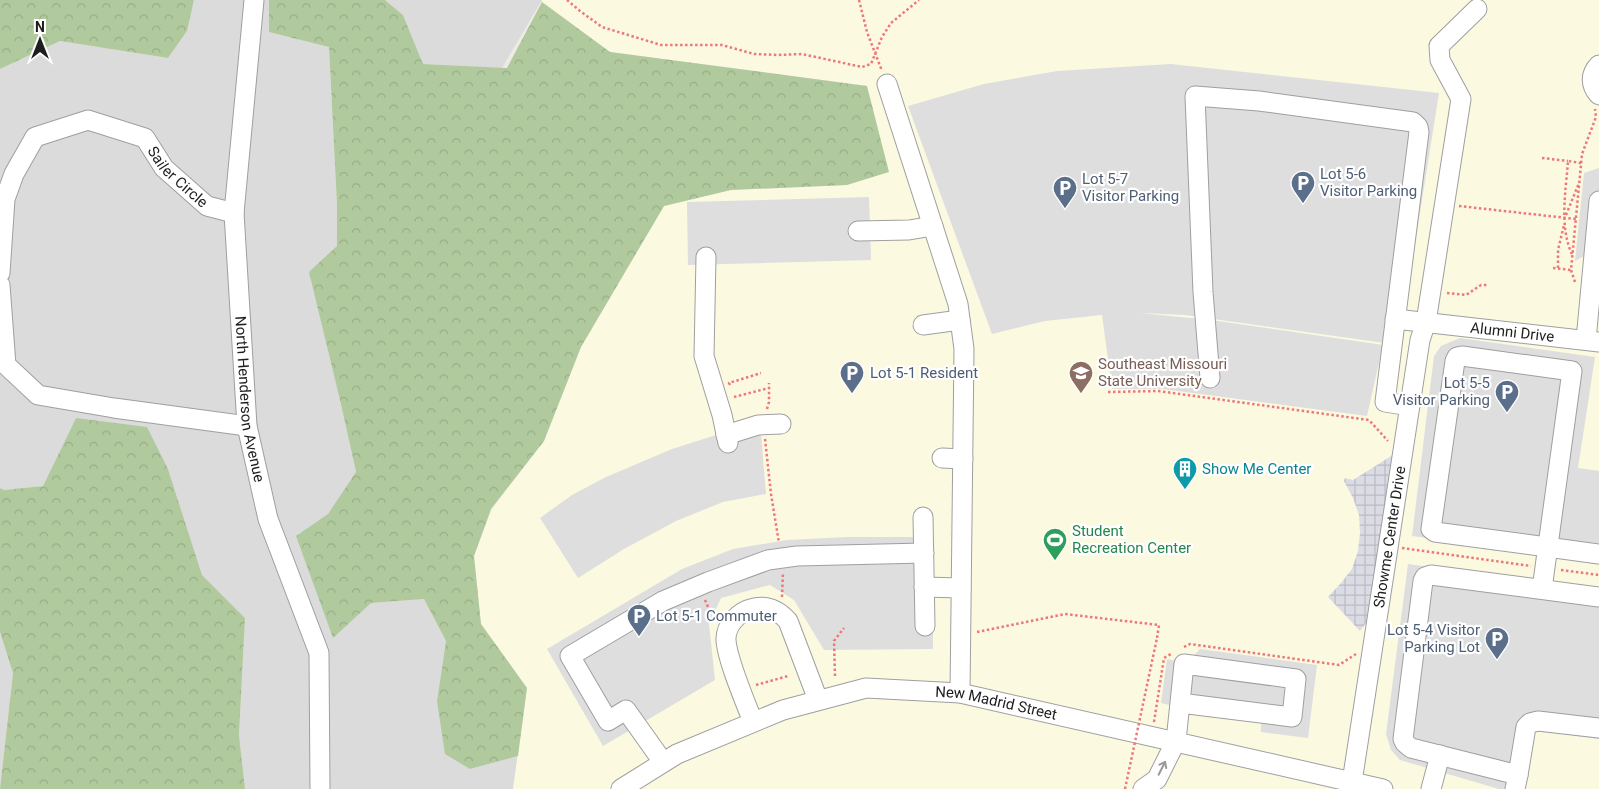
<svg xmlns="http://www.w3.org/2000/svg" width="1599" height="789" viewBox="0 0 1599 789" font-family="Roboto,sans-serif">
<defs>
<pattern id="forest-crowns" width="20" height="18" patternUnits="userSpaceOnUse" patternTransform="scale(1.25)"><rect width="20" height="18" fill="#b0ca9e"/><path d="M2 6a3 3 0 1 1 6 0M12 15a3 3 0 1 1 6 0" fill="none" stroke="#97ad88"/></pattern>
<pattern id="plaza-grid" width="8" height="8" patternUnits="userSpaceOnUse" patternTransform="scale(1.25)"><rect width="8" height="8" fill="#dadbe4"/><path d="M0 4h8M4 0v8" fill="none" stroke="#bbbcc3"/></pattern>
</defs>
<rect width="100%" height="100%" fill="#eeeae5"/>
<path fill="#dcdbdb" d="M 194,0 L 269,0 L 269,32 L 329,46 L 337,205 L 340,400 L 356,473 L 328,514 L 371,603 L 424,599 L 446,641 L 437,701 L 470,769 L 518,756 L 513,789 L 245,789 L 239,735 L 245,618 L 202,575 L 168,469 L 76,418 L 43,486 L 4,490 L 0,488 L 0,69 L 60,41 L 168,58 L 187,31 Z
M 385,0 L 542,0 L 502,68 L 423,64 L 403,15 Z
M 0,632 L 13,673 L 0,789 Z"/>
<path fill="#fcf9e1" d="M 542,0 L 1599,0 L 1599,789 L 513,789 L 527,688 L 481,624 L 474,556 L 492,509 L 544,441 L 581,347 L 664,206 L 731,190 L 847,185 L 867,86 L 610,52 L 542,2 Z"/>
<path fill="url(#forest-crowns)" d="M 0,0 L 194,0 L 187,31 L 168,58 L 60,41 L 0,69 Z
M 269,0 L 385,0 L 403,15 L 423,64 L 507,68 L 542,2 L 610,52 L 867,86 L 889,172 L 847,185 L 731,190 L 664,206 L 581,347 L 544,441 L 491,509 L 474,556 L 481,624 L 527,688 L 518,756 L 470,769 L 445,754 L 437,701 L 446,641 L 424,599 L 371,603 L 333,638 L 296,536 L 328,514 L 356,472 L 340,400 L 309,272 L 337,246 L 337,205 L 329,47 L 269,32 Z
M 76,418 L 147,427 L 168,469 L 202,575 L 245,618 L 239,735 L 245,789 L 0,789 L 13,673 L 0,632 L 0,488 L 4,490 L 43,486 Z"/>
<path fill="#dedede" d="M 1171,64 L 1439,93 L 1399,345 L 1185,315 L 1140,313 L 1211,320 L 1383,345 L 1367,416 L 1162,389 L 1112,389 L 1102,315 L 1045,321 L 992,334 L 908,106 L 984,84 L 1057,71 Z
M 1599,168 L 1599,248 L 1575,261 L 1584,173 Z
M 869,197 L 871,260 L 688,265 L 687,202 Z
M 1460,338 L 1595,357 L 1578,468 L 1599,471 L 1599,561 L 1412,536 L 1434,356 L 1441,346 Z
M 760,421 L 766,494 L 723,502 L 676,521 L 624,549 L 578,578 L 540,518 L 572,495 L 606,477 L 672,449 Z
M 848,537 L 932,537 L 933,649 L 824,650 L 794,600 L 770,585 L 721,598 L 709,624 L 715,680 L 603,746 L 547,649 L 682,569 L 733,549 L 787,540 Z
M 1408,564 L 1599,590 L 1599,739 L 1531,730 L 1525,789 L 1499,789 L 1400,760 L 1391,750 L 1386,734 Z
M 1200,649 L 1317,665 L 1308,738 L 1261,732 L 1261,720 L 1190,710 L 1161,703 L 1167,659 L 1179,662 L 1189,660 Z"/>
<path fill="url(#plaza-grid)" d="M 1396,453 L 1373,614 L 1360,631 L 1328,597 L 1341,583 L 1352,569 L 1358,551 L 1360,533 L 1359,515 L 1353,498 L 1344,481 L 1345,478 L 1353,480 Z"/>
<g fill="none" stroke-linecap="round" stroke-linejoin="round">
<defs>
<g id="minor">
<path id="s1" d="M 254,0 L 234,213 L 247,426 L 268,519 L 319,653 L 320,789"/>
<path d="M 1599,65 C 1590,74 1590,85 1599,95"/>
<path d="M 887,84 L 958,304 L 964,349 L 960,693"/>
<path d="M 858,231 L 909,230 L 933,226"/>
<path d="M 706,257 L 704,356 L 722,415 L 728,443"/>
<path id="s2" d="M 0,273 L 5,199 L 14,174 L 35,137 L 88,120 L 145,138 L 164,168 L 207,206 L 234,213"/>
<path d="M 0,285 L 6,365 L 38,395 L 114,408 L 247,426"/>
<path id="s3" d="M 1395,319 L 1599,342"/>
<path d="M 923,325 L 960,320"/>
<path d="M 1586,340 L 1599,201"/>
<path d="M 1210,378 L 1203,292 L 1195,96 L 1259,101 L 1413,122 L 1418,127 L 1419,132 L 1385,402 L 1410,406"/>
<path d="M 726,435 L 758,425 L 781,424"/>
<path d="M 942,458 L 963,459"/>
<path d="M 923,517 L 925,626"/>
<path d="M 924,587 L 961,588"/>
<path d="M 1542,589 L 1572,371 L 1462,356 L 1457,357 L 1455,361 L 1431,529 L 1435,532 L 1599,554"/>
<path d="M 753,722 C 745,701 728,662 726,641 C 725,625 739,611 754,608 C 768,605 779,611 788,621 L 818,700"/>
<path d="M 663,762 L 626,710 L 608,721 L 570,656 L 663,601 L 708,582 L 768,560 L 797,556 L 924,553"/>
<path d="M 1518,775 L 1526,727 L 1530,723 L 1538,721 L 1599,728"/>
<path id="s4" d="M 1352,782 L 1420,340 L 1426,322 L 1461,99 L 1440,60 L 1439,46 L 1477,9"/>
<path id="s5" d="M 621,789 L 677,754 L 783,710 L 866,688 L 960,693 L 1383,789"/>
<path d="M 1143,789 L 1157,779 L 1176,741 L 1184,664 L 1296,679 L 1292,717 L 1180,703"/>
<path d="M 1431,789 L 1440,755"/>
<path d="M 1515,789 L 1518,775 L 1411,748 L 1405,743 L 1403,739 L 1423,581 L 1425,577 L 1431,575 L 1599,597"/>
</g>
</defs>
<use href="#minor" stroke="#9f9f9f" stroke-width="21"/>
<path stroke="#ed787a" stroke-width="2.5" stroke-dasharray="2.5 2.5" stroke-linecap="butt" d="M 567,0 L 580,11 L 602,27 L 661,45 L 722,45 L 754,54 L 778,55 L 802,54 L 862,67 L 871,64 L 882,37 L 891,23 L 919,0
M 859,0 L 867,32 L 882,71
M 1542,158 L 1568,161
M 1459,206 L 1576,219
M 1566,215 L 1579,183
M 1572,254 C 1559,227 1566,190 1568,161 L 1581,163
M 1553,268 L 1571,270
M 1558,268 L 1558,250 L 1564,225
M 1575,282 L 1571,270 L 1582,154 L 1596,117 L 1595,109
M 1447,293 L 1466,295 L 1481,285 L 1487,285
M 730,385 L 729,383 L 761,373
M 1108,392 L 1158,391 L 1369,420 L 1388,441
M 734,397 L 769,388 L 769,383
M 767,409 L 769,402 L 769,388
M 765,439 L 771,494 L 779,543
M 1402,548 L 1531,566
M 1561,570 L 1599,575
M 782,597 L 783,573
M 705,600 L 711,614
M 977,632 L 1065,614 L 1159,625 L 1157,638
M 1184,647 L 1190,644 L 1339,665 L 1356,654
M 835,676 L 834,641 L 844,628
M 756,685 L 788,676
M 1154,722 L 1164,658 L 1171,654"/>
<use href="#minor" stroke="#fff" stroke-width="19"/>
<path stroke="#ed787a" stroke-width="2.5" stroke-dasharray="2.5 2.5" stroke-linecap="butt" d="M 1125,789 L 1157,638"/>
</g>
<defs><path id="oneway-shaft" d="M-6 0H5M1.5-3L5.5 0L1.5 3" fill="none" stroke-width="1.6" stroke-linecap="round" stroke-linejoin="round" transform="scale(1.25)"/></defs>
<use stroke="#9a9a9a" href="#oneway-shaft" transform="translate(1162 768) rotate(-63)"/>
<defs>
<symbol id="parking-pin" viewBox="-11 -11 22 30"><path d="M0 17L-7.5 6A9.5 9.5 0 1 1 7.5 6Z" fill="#5c6f8a" stroke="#fff"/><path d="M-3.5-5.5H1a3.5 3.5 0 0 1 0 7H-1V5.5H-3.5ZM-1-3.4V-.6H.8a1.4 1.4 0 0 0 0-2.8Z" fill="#fff"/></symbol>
<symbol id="university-pin" viewBox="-11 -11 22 30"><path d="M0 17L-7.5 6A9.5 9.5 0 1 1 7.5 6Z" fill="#8d6e63" stroke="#fff"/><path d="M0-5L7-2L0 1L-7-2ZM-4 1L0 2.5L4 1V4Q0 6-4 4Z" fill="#fff"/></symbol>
<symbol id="building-pin" viewBox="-11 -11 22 30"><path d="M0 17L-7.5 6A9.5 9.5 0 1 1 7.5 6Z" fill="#0f9aa8" stroke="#fff"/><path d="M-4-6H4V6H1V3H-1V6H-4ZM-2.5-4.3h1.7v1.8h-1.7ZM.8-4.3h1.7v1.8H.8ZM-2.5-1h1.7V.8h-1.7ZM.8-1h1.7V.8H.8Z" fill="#fff"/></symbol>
<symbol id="stadium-pin" viewBox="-11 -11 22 30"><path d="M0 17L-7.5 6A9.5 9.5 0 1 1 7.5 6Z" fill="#2e9e5b" stroke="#fff"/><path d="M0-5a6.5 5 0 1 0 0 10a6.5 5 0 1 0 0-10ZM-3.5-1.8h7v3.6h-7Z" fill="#fff"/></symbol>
</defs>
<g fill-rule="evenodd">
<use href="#parking-pin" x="1289" y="169" width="28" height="38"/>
<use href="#parking-pin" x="1051" y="174" width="28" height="38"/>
<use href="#parking-pin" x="838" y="359" width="28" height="38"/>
<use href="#university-pin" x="1067" y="359" width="28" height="38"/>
<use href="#parking-pin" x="1493" y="378" width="28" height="38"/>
<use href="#building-pin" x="1171" y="455" width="28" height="38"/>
<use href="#stadium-pin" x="1041" y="526" width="28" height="38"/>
<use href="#parking-pin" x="625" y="602" width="28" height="38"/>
<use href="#parking-pin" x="1483" y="625" width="28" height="38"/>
</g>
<g text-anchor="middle" stroke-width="4.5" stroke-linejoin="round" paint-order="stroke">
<g font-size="15" fill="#1e1e1e" stroke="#fff">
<text dy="5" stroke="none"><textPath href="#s2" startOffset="310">Sailer Circle</textPath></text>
<text dy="5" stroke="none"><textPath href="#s3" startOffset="118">Alumni Drive</textPath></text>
<text dy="5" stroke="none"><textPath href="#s1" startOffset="401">North Henderson Avenue</textPath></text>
<text dy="5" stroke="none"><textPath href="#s4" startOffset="248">Showme Center Drive</textPath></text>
<text dy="5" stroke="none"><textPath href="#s5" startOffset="398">New Madrid Street</textPath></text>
</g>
<g font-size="15" fill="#4e5e75" stroke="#fff" text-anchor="start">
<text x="1320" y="179">Lot 5-6<tspan x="1320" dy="17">Visitor Parking</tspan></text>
<text x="1082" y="184">Lot 5-7<tspan x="1082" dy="17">Visitor Parking</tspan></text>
<text x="870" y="378">Lot 5-1 Resident</text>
<text x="1490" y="388" text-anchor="end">Lot 5-5<tspan x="1490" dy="17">Visitor Parking</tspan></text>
<text x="656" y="621">Lot 5-1 Commuter</text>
<text x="1480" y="635" text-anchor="end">Lot 5-4 Visitor<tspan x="1480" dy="17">Parking Lot</tspan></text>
</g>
<g font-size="15" fill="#785e54" stroke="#fff" text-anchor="start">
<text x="1098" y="369">Southeast Missouri<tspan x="1098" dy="17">State University</tspan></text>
</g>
<g font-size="15" fill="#0d838f" stroke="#fff" text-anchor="start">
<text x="1202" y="474">Show Me Center</text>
</g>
<g font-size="15" fill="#27864d" stroke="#fff" text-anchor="start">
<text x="1072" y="536">Student<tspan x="1072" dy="17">Recreation Center</tspan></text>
</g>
</g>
<g transform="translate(40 40)" stroke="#ffffff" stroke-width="4" paint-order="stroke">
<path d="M0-4L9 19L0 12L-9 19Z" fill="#1e1e1e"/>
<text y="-8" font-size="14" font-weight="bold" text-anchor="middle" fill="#1e1e1e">N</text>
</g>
</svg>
